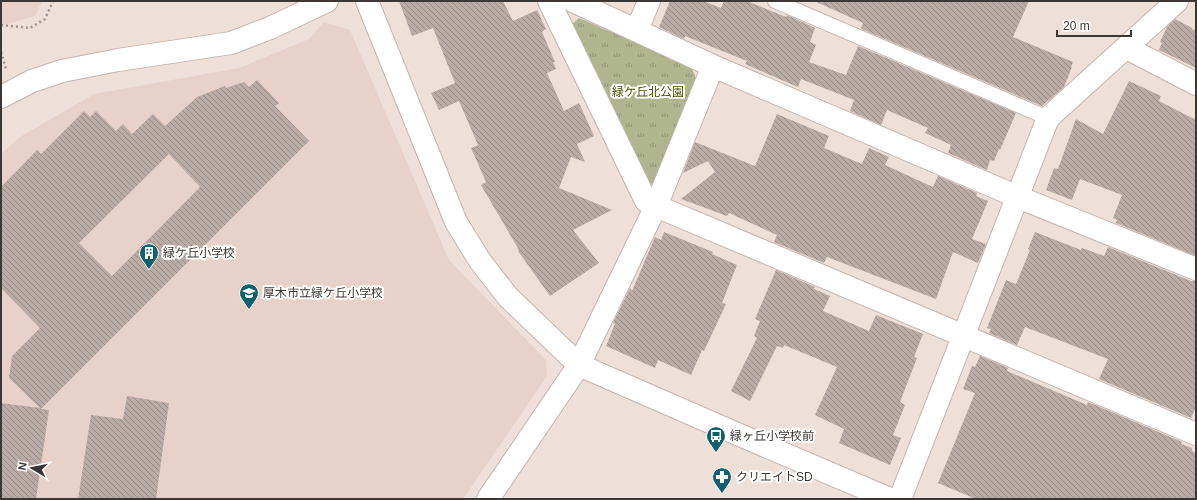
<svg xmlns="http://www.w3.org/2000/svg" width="1197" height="500" viewBox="0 0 1197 500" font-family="Arial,'Noto Sans JP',sans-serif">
<defs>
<pattern id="grass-tufts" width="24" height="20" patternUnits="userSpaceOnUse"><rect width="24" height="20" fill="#aeb58f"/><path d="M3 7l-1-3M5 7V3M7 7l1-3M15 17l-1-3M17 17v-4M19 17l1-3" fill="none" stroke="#8f9476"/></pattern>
<pattern id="building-back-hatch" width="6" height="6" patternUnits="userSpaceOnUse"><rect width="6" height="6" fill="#baaba6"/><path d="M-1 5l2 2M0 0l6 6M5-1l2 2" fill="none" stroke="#988c88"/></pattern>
</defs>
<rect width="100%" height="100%" fill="#efdfd9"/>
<path fill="#e8d1c8" d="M 1,1 L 42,1 L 35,16 L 1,26 Z
M 324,22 L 350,30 L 449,260 L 546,360 L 547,376 L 463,499 L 1,499 L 1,154 L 20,137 L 94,94 L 239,68 L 309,39 Z"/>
<path fill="url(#grass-tufts)" d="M 579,18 L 691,67 L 697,80 L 654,184 L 645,183 L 572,24 Z"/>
<path fill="url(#building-back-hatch)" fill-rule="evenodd" d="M 399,1 L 503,1 L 513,21 L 537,10 L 546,29 L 542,32 L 555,62 L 553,62 L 556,69 L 547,73 L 564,111 L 579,103 L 594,136 L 577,144 L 585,162 L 571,157 L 559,188 L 612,210 L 573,230 L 599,263 L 550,296 L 518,251 L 519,250 L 481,185 L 486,182 L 471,148 L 478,145 L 459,101 L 439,110 L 431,93 L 455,83 L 433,28 L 412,36 Z
M 670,1 L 703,1 L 721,8 L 724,1 L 747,1 L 786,17 L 787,15 L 815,28 L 810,42 L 816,45 L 809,62 L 846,75 L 858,46 L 1016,113 L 1000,150 L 999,149 L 994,161 L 990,160 L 987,170 L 948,153 L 951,145 L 925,133 L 928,128 L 887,110 L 881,125 L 850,111 L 854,100 L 801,79 L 798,87 L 745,64 L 747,61 L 685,36 L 684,39 L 659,27 Z
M 814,1 L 1029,1 L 1013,37 L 1073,62 L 1071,67 L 1072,67 L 1064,87 L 1042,106 L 864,30 L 861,28 L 863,23 Z
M 1175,19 L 1192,28 L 1192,29 L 1196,31 L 1196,68 L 1159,50 L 1162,43 L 1160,42 L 1167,27 Z
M 257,80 L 279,103 L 275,106 L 309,141 L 41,409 L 49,410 L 36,499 L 1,499 L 1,403 L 40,408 L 9,378 L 12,356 L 40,328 L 1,288 L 1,187 L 37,150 L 41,154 L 84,111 L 90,117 L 96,111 L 116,131 L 123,124 L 132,134 L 153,114 L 165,126 L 197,97 L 225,86 L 226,88 L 244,82 L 249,87 ZM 169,154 L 200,187 L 112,276 L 79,243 Z
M 1129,81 L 1161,96 L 1159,101 L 1196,120 L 1196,256 L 1116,223 L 1117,220 L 1113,218 L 1122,195 L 1080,179 L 1072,200 L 1046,190 L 1054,168 L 1058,169 L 1076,119 L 1103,134 Z
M 777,114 L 829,136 L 824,148 L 862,164 L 869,148 L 889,157 L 885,165 L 933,187 L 938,176 L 977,193 L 976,196 L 988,201 L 972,239 L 986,244 L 978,263 L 953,252 L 936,299 L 827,257 L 824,263 L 774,242 L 777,235 L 729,213 L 727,216 L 681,199 L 715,172 L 708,161 L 683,173 L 695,142 L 755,166 Z
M 664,232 L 713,252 L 712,254 L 737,265 L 722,303 L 726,304 L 704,351 L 702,350 L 691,375 L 658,360 L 655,368 L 606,346 L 615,324 L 613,323 L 630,288 L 632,291 L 655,237 L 661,240 Z
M 1035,232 L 1081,250 L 1082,248 L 1104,256 L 1108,247 L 1191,281 L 1196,281 L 1196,407 L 1191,418 L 1099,379 L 1108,359 L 1025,327 L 1017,345 L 989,333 L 991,329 L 987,328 L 1006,280 L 1016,284 L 1030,250 L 1028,249 Z
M 776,270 L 815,287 L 814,289 L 830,296 L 823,311 L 869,331 L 876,315 L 923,334 L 914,357 L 917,358 L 900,402 L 905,405 L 893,435 L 901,438 L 890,465 L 839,443 L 844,429 L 815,415 L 837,367 L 784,345 L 783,348 L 777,346 L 750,401 L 731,391 L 757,338 L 754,336 L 760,321 L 755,319 Z
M 980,356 L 1008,368 L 1007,371 L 1087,405 L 1088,402 L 1182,442 L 1181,444 L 1192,448 L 1192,451 L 1196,453 L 1196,499 L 976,499 L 938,483 L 975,393 L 963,389 L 972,366 L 975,367 Z
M 127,396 L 169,403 L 156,499 L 78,499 L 91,415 L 123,419 Z"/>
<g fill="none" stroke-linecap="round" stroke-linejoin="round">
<defs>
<path id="service" d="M 775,1 L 1048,118"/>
<path id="minor" d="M 549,1 L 646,201 L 656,206 L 579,365
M 573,1 L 713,66
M 637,30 L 649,1
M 1127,48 L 1196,84
M 1196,269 L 1018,197 L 713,66 L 656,206 L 1196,434
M 900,499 L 1048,118 L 1177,1"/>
<path id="tertiary" d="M 367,1 L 456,222 L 480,261 L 508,297 L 579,365 L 735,433 L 890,499
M 1,97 L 32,81 L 62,71 L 118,60 L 231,43 L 270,28 L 327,1
M 488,499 L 579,365"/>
</defs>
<use href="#service" stroke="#c3b4ae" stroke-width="16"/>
<use href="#minor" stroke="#c3b4ae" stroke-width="24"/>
<use href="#tertiary" stroke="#c3b4ae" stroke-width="24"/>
<path stroke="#9d928d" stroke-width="2.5" stroke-dasharray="2 3" stroke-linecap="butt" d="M 1,25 L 30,28 L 45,19 L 53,1
M 1,52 L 6,69"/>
<use href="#service" stroke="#fff" stroke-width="14"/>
<use href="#minor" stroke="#fff" stroke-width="22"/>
<use href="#tertiary" stroke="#fff" stroke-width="22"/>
</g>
<defs>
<symbol id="building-pin" viewBox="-11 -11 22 30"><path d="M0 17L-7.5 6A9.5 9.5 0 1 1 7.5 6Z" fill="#12606b" stroke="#fff"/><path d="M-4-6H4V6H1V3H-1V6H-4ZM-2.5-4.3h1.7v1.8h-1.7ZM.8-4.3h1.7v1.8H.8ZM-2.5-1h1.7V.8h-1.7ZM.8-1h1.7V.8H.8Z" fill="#fff"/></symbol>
<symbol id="school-pin" viewBox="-11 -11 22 30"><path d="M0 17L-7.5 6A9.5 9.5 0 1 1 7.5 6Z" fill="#12606b" stroke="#fff"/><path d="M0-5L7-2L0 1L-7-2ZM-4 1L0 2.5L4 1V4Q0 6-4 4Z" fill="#fff"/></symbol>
<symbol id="bus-pin" viewBox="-11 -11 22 30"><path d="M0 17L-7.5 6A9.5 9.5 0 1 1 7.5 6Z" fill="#12606b" stroke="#fff"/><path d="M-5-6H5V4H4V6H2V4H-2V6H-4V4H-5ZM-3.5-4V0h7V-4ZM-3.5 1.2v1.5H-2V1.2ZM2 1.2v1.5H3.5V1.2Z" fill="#fff"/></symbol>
<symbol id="pharmacy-pin" viewBox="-11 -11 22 30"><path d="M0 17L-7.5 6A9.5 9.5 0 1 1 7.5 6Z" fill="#12606b" stroke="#fff"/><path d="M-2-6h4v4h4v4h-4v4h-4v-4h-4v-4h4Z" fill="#fff"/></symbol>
</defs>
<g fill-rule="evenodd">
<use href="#building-pin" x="138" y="242" width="22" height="30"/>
<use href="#school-pin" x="238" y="282" width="22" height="30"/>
<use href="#bus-pin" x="705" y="425" width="22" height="30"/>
<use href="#pharmacy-pin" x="711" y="466" width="22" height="30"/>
</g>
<g text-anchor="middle" stroke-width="4" stroke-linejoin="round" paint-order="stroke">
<g font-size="12" fill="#4a5201" stroke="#fff">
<text x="648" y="96">緑ケ丘北公園</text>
</g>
<g font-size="12" fill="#3c3634" stroke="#fff" text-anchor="start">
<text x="163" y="257">緑ケ丘小学校</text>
<text x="263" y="297">厚木市立緑ケ丘小学校</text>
<text x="730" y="440">緑ヶ丘小学校前</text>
<text x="736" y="481">クリエイトSD</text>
</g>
</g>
<rect width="1197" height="500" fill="none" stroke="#3c3634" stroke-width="4"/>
<g transform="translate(32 468) rotate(280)" stroke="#ffffff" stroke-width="3" paint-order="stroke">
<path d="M0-3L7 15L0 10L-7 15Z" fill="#3c3634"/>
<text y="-6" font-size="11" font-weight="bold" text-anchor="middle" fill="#3c3634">N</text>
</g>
<path d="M1057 30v6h74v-6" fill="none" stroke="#3c3634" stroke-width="2"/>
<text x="1063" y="30" font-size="12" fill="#3c3634" stroke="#ffffff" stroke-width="3" paint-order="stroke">20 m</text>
</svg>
